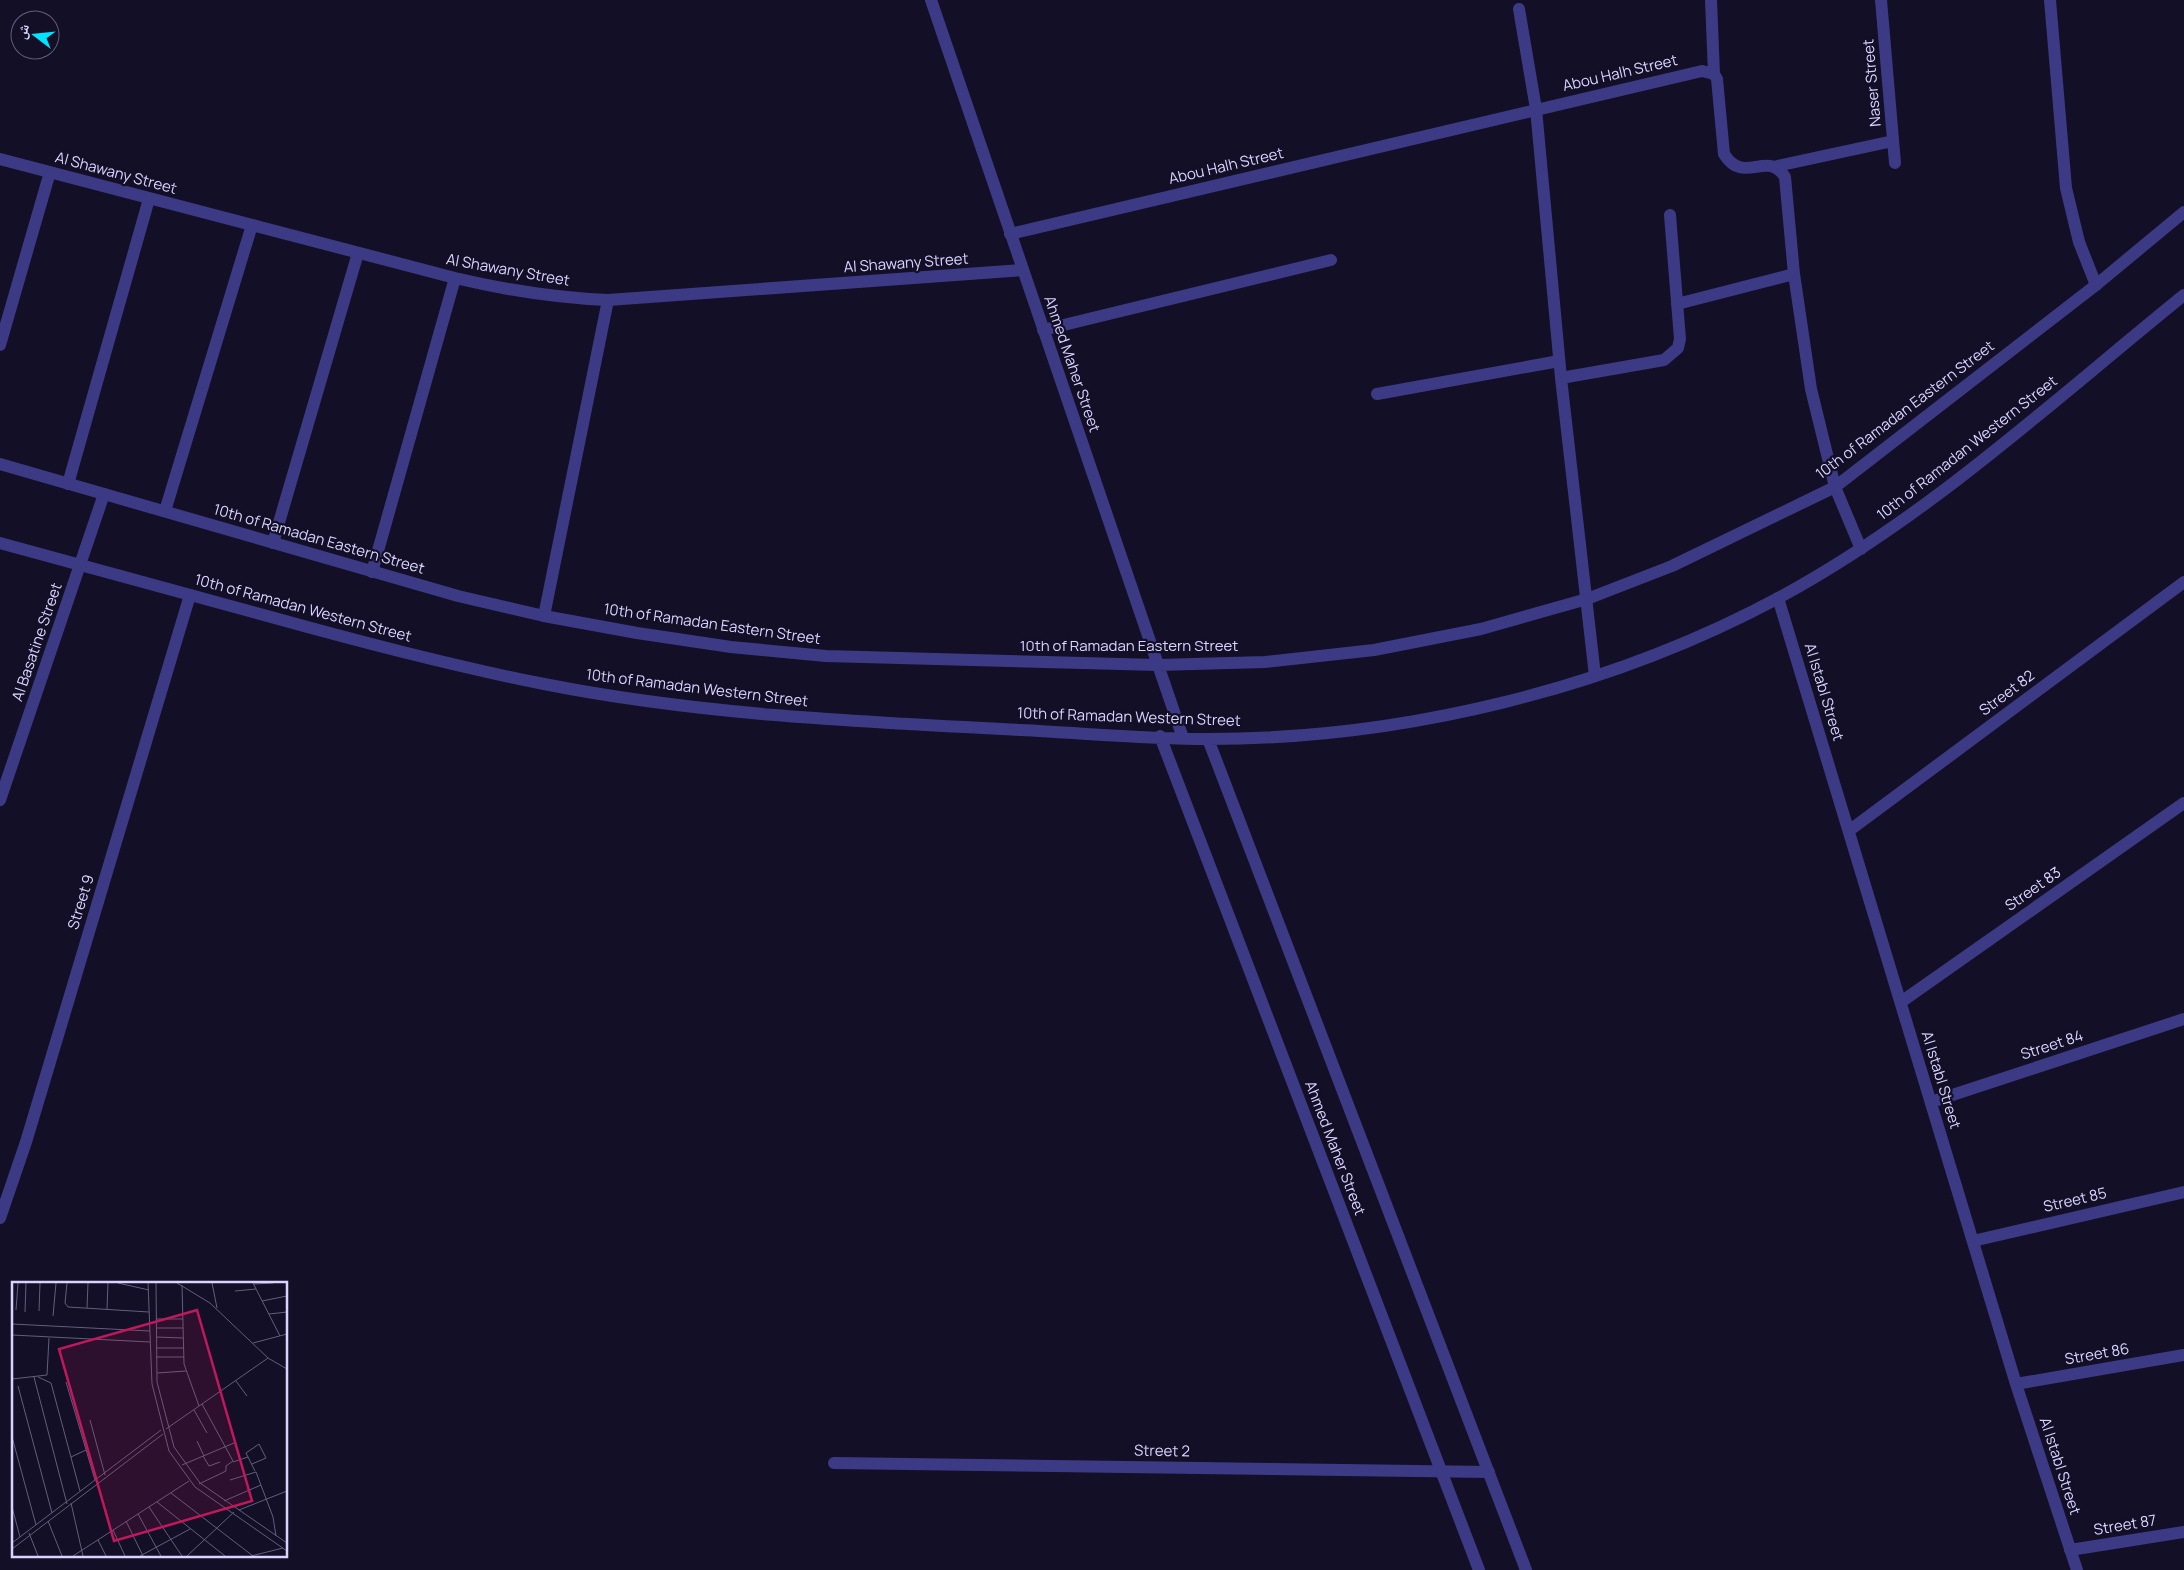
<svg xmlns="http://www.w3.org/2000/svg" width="2184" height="1570" viewBox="0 0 2184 1570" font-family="Manrope,'Noto Naskh Arabic',sans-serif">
<rect width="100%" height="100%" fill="#130f26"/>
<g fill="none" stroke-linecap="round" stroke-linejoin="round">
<path stroke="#3d3a85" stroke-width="12" d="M 1711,0 L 1714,74
M 1881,0 L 1895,163
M 2050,0 L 2066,188 L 2079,242 L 2096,285
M 1519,9 L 1536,109 L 1561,378 L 1595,676
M 0,159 L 455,278 C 506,290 556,298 608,300 L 1023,270
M 1777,166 L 1893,141
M 1010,234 L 1702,71 L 1714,74 L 1717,79 L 1724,154 C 1744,186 1767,149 1785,177 L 1794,274 L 1811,389 L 1835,487 L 1861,549
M 1677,304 L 1794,274
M 1043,330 L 1331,260
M 0,345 L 50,172
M 1561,378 L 1664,360 L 1678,348 L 1680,339 L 1670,215
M 1377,394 L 1559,361
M 68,484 L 149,199
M 165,511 L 252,225
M 273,543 L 358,253
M 372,572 L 455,278
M 1778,598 L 2016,1384 L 2077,1570
M 544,616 L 608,300
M 0,800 L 104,494
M 1850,830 L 2184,582
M 1901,1002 L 2184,803
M 1931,1102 L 2184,1019
M 0,1218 L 26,1142 L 190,595
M 1973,1241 L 2184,1192
M 2016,1384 L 2184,1355
M 834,1463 L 1489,1472
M 2070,1550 L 2184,1532"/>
<path stroke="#3d3a85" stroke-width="12" d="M 931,0 L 1183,738
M 0,464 L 458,596 L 544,616 L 637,633 L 731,647 L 826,656 L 1158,665 L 1265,662 L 1374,650 L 1481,629 L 1587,599 L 1672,566 L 1835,487 L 2096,285 L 2184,212
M 0,543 C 90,568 181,592 271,617 C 361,642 452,666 544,684 C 701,715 861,722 1021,730 C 1083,733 1146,739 1208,739 C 1403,739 1610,689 1782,596 C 1929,516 2054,400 2184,295
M 1160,736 L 1479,1570
M 1208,739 L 1526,1570"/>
</g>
<g text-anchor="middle" stroke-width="4.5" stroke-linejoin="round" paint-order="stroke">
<g font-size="15" fill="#d9d4ff" stroke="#130f26">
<text transform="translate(1620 73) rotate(-13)" y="5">Abou Halh Street</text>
<text transform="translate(1872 83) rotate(-95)" y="5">Naser Street</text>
<text transform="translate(1226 166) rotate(-13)" y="5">Abou Halh Street</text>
<text transform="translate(116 173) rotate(15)" y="5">Al Shawany Street</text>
<text transform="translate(906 263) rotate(-4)" y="5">Al Shawany Street</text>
<text transform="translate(508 270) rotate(10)" y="5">Al Shawany Street</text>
<text transform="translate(1072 364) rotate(71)" y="5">Ahmed Maher Street</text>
<text transform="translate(1905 410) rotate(-37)" y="5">10th of Ramadan Eastern Street</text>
<text transform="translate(1967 448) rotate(-38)" y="5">10th of Ramadan Western Street</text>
<text transform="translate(319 539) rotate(16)" y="5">10th of Ramadan Eastern Street</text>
<text transform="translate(303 608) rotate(15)" y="5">10th of Ramadan Western Street</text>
<text transform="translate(712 624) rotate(8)" y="5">10th of Ramadan Eastern Street</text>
<text transform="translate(37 642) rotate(-71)" y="5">Al Basatine Street</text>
<text x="1129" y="651">10th of Ramadan Eastern Street</text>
<text transform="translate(697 688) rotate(7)" y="5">10th of Ramadan Western Street</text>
<text transform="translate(1824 692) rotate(73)" y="5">Al Istabl Street</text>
<text transform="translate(2007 693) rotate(-37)" y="5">Street 82</text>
<text transform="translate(1129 717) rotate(2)" y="5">10th of Ramadan Western Street</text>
<text transform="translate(2033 889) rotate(-35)" y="5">Street 83</text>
<text transform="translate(81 902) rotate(-73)" y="5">Street 9</text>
<text transform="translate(2052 1045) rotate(-18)" y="5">Street 84</text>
<text transform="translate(1941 1080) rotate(73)" y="5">Al Istabl Street</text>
<text transform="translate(1335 1148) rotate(69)" y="5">Ahmed Maher Street</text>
<text transform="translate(2075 1200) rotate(-13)" y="5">Street 85</text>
<text transform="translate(2097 1354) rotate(-10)" y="5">Street 86</text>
<text transform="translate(1162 1451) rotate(1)" y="5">Street 2</text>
<text transform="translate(2060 1466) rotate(72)" y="5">Al Istabl Street</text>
<text transform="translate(2125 1525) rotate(-9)" y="5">Street 87</text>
</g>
</g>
<g transform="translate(12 1282)">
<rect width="275" height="275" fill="#130f26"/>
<path fill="none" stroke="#625e7d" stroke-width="1" d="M 55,1 L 53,21 L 56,25 L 137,30M 106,1 L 137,8M 136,1 L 140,102 L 157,169 L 183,205 L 275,269M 144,1 L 145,100 L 162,165 L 188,201 L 275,261M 165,1 L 198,21 L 256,76 L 275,87M 200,1 L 205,26M 241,1 L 268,54M 242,2 L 261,1M 170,3 L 172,82 L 187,124M 223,9 L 244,7M 250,19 L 275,14M 75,26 L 76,1M 95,27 L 96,1M 4,28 L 6,1M 27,29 L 28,1M 13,30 L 14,1M 257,32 L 275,30M 41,34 L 44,1M 144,37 L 171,37M 0,42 L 138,49M 144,46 L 171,46M 0,53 L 138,60M 144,55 L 171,56M 241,61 L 275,52M 144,66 L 172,66M 144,75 L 172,75M 145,91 L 174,89M 22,95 L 55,222M 26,95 L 39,101 L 68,209M 0,97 L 35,93 L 37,56M 224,99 L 235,114M 54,100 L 83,198M 6,104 L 40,231M 182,128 L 195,151M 78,138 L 93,193M 154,147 L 256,76M 0,155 L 24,243M 185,159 L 192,174M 191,174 L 197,184 L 208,180M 59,175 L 74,168M 221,180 L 236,175M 240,182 L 254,176 L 247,162 L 234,171 L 243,189M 170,183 L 222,161M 218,198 L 244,190 L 261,235 L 264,254M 187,202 L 214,189 L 214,184 L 221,179 L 190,122M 159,211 L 241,274M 212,219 L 249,203M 145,220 L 213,274M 59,221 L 71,274M 0,225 L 8,255M 137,225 L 170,274M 227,228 L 275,209M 126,232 L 149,274M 36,239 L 50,274M 114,239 L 131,274M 101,248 L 113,274M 17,251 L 26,274M 86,258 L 94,274M 0,261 L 149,148M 0,267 L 151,152M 61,274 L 177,199M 128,274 L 178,247M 175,274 L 222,230M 239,274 L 271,266"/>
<path fill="#c2185b" fill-opacity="0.15" stroke="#c2185b" stroke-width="2.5" d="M 185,28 L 240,219 L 102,259 L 47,67 Z"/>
<rect width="275" height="275" fill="none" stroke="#d9d4ff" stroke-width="2.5"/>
</g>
<g transform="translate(35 35) rotate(286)"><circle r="24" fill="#130f26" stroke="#625e7d"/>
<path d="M0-4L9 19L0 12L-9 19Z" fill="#00e5ff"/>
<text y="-8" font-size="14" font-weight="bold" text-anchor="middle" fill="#d9d4ff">ش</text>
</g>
</svg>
